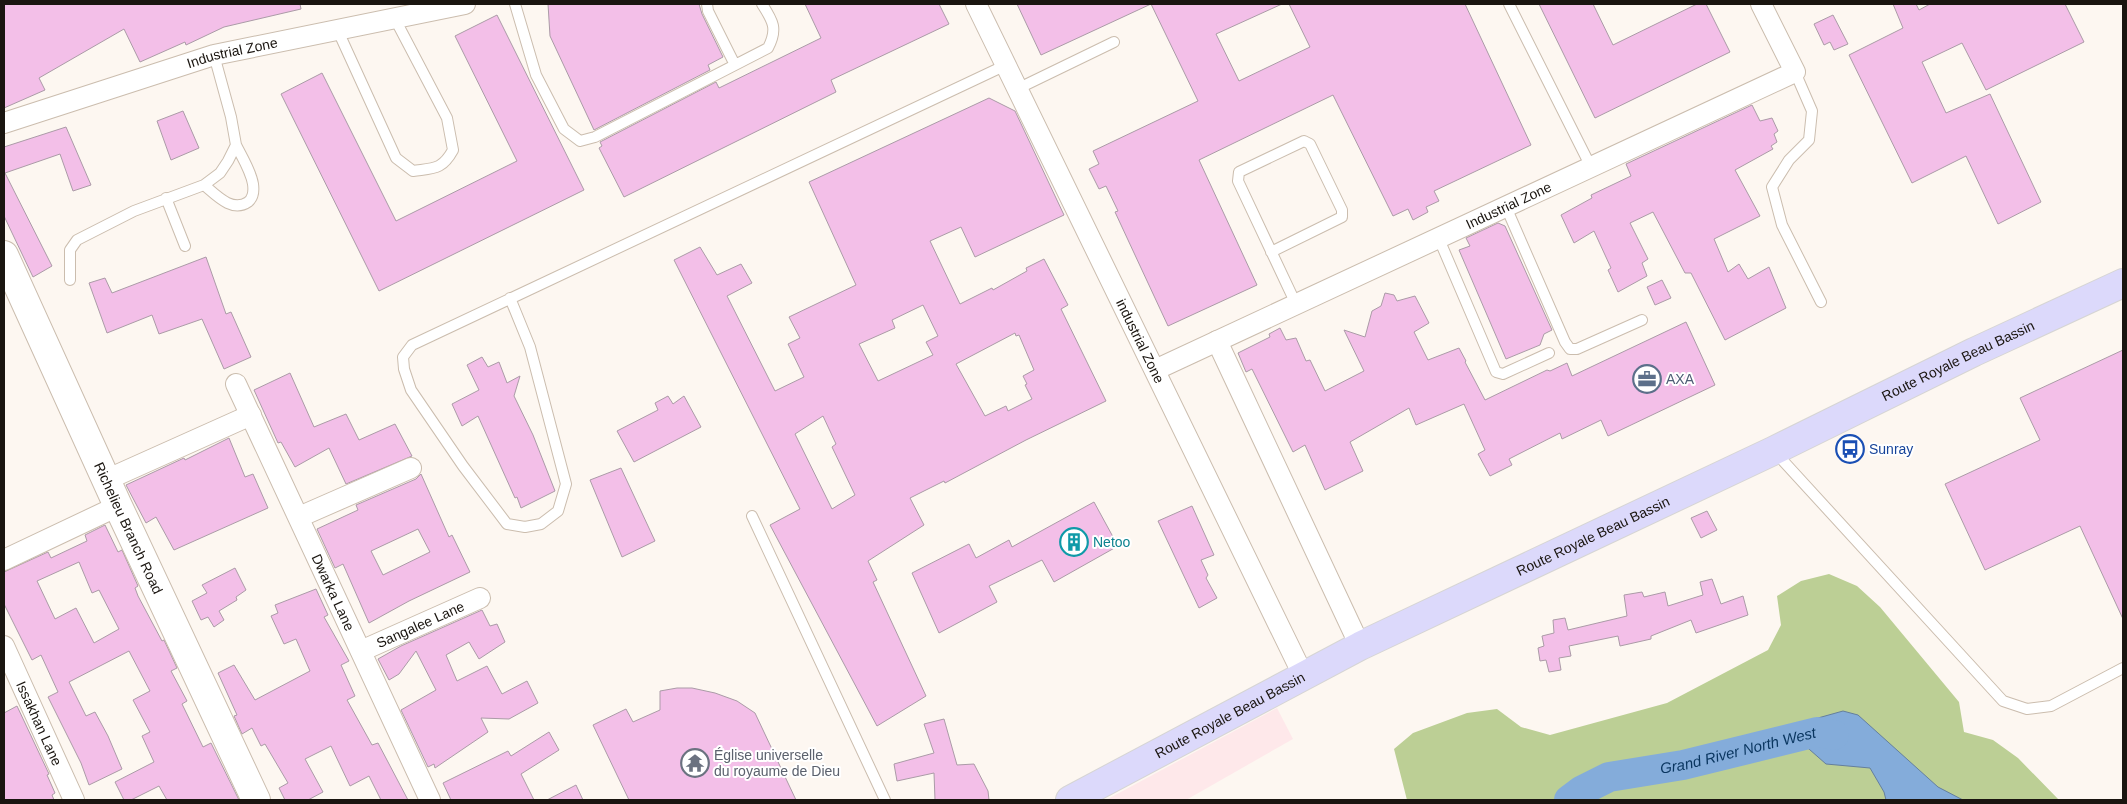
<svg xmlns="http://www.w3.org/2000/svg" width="2127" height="804" viewBox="0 0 2127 804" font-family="Helvetica,sans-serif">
<rect width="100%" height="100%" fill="#fdf7f1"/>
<path fill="#fee8ea" d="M 1277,708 L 1293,739 L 1186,800 L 1106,800 Z"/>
<path fill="#bccf95" d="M 1829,574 L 1857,586 L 1880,607 L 1959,702 L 1964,732 L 1993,740 L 2018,758 L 2059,800 L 1407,800 L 1394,749 L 1413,733 L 1467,713 L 1497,709 L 1521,727 L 1550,735 L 1667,703 L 1768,650 L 1781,625 L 1777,596 L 1801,581 Z"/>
<path fill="#84acda" stroke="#647f9d" d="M 1843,711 L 1858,715 L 1938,787 L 1963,800 L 1886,800 L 1884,792 L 1870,768 L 1826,764 L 1793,735 L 1800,723 Z"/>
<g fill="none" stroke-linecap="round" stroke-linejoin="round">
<path stroke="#84acda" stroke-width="30" id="s1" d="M 1569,800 L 1581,791 L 1609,777 L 1683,765 L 1817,732 L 1834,735"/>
</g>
<path fill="#f3bfe8" stroke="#ab9ba7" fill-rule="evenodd" d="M 4,4 L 300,4 L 301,9 L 224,27 L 186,45 L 185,42 L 140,62 L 124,29 L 39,78 L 45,90 L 4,108 Z
M 548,4 L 699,4 L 702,14 L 723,57 L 708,65 L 710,70 L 594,130 L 550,36 Z
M 805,4 L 939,4 L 949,24 L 831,80 L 836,92 L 624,197 L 599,148 L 602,146 L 600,142 L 716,82 L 719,88 L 821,38 Z
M 1017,4 L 1282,4 L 1216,34 L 1239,81 L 1310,47 L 1289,4 L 1465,4 L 1531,145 L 1434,191 L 1439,201 L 1426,207 L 1428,212 L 1413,220 L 1408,209 L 1393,216 L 1333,95 L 1199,160 L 1257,285 L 1168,326 L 1115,212 L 1118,211 L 1106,186 L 1099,189 L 1089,169 L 1099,164 L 1093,151 L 1198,101 L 1151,4 L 1041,55 Z
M 1539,4 L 1593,4 L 1613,45 L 1697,4 L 1706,4 L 1730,52 L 1595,118 Z
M 1893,4 L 1916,4 L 1919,10 L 1930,4 L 2065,4 L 2084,42 L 1986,90 L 1962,43 L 1922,62 L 1946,113 L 1990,94 L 2041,202 L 1998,224 L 1966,156 L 1912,183 L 1849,55 L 1903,28 Z
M 497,15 L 584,190 L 379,291 L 281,94 L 322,73 L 396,221 L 517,161 L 455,36 Z
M 1833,15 L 1848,44 L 1834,50 L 1830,42 L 1824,45 L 1814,24 Z
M 989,98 L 1015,111 L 1064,215 L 975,257 L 961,227 L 930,241 L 960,304 L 992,288 L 993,290 L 1027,271 L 1026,268 L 1044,259 L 1068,305 L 1061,309 L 1106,401 L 1026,440 L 945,483 L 944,481 L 910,498 L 924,525 L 868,561 L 877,580 L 873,582 L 926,696 L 877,726 L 770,525 L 800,509 L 674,260 L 700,247 L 717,275 L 741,264 L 752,283 L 727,296 L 775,391 L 804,377 L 788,344 L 800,338 L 789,317 L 856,285 L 809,182 ZM 923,305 L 938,336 L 926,342 L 933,355 L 878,381 L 859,344 L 895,328 L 892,320 ZM 1015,333 L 1016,336 L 1019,335 L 1034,370 L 1023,376 L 1027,384 L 1025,385 L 1032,399 L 1008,411 L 1006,406 L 985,416 L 956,364 ZM 823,416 L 836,444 L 832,447 L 855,495 L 832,509 L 795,434 Z
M 1752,105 L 1760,121 L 1772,118 L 1778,131 L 1774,134 L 1777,142 L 1771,146 L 1773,149 L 1735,170 L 1760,216 L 1714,239 L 1728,272 L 1739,264 L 1748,279 L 1769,267 L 1786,308 L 1725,340 L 1691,273 L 1685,273 L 1653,212 L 1630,223 L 1648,259 L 1642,263 L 1647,276 L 1618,292 L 1608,270 L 1611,268 L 1594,231 L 1574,243 L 1561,215 L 1592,198 L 1591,195 L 1631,176 L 1626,164 Z
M 183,111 L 199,148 L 171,160 L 157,121 Z
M 66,127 L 91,185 L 73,191 L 60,154 L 5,173 L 52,266 L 33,277 L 4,216 L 4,147 Z
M 1498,223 L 1505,226 L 1552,330 L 1544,334 L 1540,345 L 1506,359 L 1459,250 L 1470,246 L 1466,238 Z
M 206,257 L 226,314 L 231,312 L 251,357 L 224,369 L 202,319 L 159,334 L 152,315 L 107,333 L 89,283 L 105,278 L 112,293 Z
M 1662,280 L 1671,298 L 1655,305 L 1647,287 Z
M 1385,293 L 1394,295 L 1397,301 L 1415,296 L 1429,323 L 1414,332 L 1428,360 L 1459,348 L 1466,361 L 1465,362 L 1485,400 L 1547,370 L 1550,371 L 1567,363 L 1572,376 L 1686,322 L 1715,385 L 1608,436 L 1601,420 L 1562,439 L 1560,433 L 1509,459 L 1512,465 L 1490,476 L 1478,454 L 1485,450 L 1464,404 L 1416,425 L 1409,408 L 1350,442 L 1363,471 L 1325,490 L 1305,445 L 1293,452 L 1252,369 L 1246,372 L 1238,353 L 1270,337 L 1269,334 L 1280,328 L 1286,340 L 1296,338 L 1306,361 L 1310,360 L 1325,391 L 1364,371 L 1344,330 L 1365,337 L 1372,311 L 1381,306 Z
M 2123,350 L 2123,619 L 2080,526 L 1985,570 L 1945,484 L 2040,440 L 2020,398 Z
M 482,357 L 488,367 L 499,362 L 507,383 L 520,376 L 514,396 L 533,435 L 555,491 L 521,508 L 517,497 L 515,498 L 478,416 L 462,426 L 452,404 L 479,390 L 467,365 Z
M 290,373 L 314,427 L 346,414 L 359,440 L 395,424 L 412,456 L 346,484 L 329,448 L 295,467 L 281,442 L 278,443 L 254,390 Z
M 668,396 L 673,404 L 684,396 L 701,427 L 634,462 L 617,431 L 658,410 L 655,403 Z
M 229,438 L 245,477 L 253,474 L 268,508 L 174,550 L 156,517 L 146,523 L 126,485 L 184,458 L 185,460 Z
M 621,468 L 655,541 L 622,557 L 590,480 Z
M 421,474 L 449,537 L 452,535 L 470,572 L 409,601 L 369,623 L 343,564 L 335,568 L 317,529 L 358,510 L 356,505 L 416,479 ZM 418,529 L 430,552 L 383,575 L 371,551 Z
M 1094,502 L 1118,546 L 1054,582 L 1042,560 L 989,586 L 997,602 L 939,633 L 912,573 L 969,544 L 976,558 L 1009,540 L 1012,547 Z
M 1192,506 L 1214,555 L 1201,560 L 1208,575 L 1206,578 L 1217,598 L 1199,608 L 1158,521 Z
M 1707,511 L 1717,530 L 1701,538 L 1691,518 Z
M 105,525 L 118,552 L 122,550 L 138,586 L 135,588 L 138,596 L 162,641 L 164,640 L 177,668 L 171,671 L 187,701 L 182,704 L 203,747 L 211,743 L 239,800 L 167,800 L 159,786 L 131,800 L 124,800 L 115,782 L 154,762 L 142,736 L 150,732 L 133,700 L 150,691 L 129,651 L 69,682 L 86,716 L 95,712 L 108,736 L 122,769 L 89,785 L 81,763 L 48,697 L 58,692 L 41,655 L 32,660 L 4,604 L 4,572 L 48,552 L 51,558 L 87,541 L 85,535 ZM 79,562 L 92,593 L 99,590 L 119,629 L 94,643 L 76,608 L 55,619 L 37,581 Z
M 235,568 L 246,590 L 236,597 L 237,600 L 219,611 L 224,620 L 214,627 L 208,617 L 201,620 L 192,601 L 207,593 L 202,585 Z
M 1712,579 L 1721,604 L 1743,596 L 1748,615 L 1696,633 L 1691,620 L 1651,636 L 1651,639 L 1620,646 L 1618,636 L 1569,646 L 1571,656 L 1559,658 L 1561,670 L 1549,672 L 1546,660 L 1540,661 L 1538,648 L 1544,646 L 1542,636 L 1554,633 L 1553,620 L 1565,618 L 1568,630 L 1627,616 L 1624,595 L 1642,592 L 1644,597 L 1665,592 L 1668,606 L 1703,595 L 1700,582 Z
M 316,589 L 328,615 L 324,617 L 349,661 L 341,665 L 355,696 L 347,700 L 372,745 L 378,743 L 408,800 L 381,800 L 369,776 L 350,786 L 331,746 L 305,759 L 323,792 L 308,800 L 285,800 L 279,788 L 288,783 L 265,744 L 261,746 L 252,728 L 242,734 L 234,716 L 237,715 L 218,673 L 234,665 L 255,700 L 310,671 L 296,639 L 284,644 L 271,616 L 278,613 L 275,605 Z
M 482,610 L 490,626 L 497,624 L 505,642 L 479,659 L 469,642 L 446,655 L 457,681 L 487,666 L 502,694 L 527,681 L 538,703 L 509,719 L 481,718 L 488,732 L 435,768 L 434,764 L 428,767 L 401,710 L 436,690 L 416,651 L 399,674 L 389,680 L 378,659 L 401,646 Z
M 677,688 L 692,688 L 715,693 L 737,701 L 755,713 L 796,800 L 629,800 L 593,725 L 626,709 L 633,722 L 660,710 L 660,691 Z
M 17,706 L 49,774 L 47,775 L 55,793 L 52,795 L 54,800 L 4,800 L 4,713 Z
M 944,719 L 957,765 L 974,764 L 988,791 L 989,800 L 935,800 L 934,773 L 897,781 L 894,764 L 934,753 L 924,724 Z
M 549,732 L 559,750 L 521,774 L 534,800 L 451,800 L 443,783 L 508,751 L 511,756 Z
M 576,785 L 583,800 L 547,800 Z"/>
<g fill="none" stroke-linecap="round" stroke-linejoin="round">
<defs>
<path id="service" d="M 515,4 L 536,75 L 564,129 L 580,141 L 595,137 L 768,48 C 778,29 773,21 762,4
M 707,4 L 708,11 L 735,65
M 1509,4 L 1591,167
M 338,31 L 396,158 L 413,171 C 434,168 442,170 453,150 L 447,118 L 395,19
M 1795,72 L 1812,111 L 1809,140 L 1789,160 L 1772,187 L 1782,225 L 1821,302
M 1017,89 L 1114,42
M 204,185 C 216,195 232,213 248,202 C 253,198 254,191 253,184 C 251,171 242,157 236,145
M 166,198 L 185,246
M 1506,207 L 1565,342 L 1570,349 L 1577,349 L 1642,320
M 1439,239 L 1496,372 L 1503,374 L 1549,353
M 1271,252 L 1342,217 L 1342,210 L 1310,144 L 1304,141 L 1239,172 L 1238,181 L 1296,304
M 70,280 L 70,250 L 77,240 L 134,211 L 204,185 L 220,173 L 228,161 L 236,145 L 231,117 L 214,55
M 510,298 L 530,347 L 566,484 L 558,511 L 541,524 L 525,527 L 507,524 L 463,466 L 411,390 L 404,369 L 403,357 L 412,345 L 1006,65
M 1775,452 L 2003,701 L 2027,709 L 2051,706 L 2123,668
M 752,516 L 885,800"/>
<g id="minor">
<path id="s2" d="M 976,4 L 1304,677"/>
<path id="s3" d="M 4,123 L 214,55 L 465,4"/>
<path d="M 1217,341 L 1360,646"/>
<path id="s4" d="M 1155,370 L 1795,72 L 1761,4"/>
<path id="s5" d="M 236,384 L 430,800"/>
<path d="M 106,480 L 251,415"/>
<path d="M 299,517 L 411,468"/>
<path d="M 4,560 L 118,506"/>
<path id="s6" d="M 4,646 L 74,800"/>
<path id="s7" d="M 361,651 L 480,598"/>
</g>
<g id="secondary">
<path id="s8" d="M 4,255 L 118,506 L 256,800"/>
</g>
<g id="primary">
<path id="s9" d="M 1070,800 L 1360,646 L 1773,451 L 1974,352 L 2123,283"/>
</g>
</defs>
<use href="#service" stroke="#cbbdae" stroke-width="12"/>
<use href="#minor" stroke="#cbbdae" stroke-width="22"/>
<use href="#secondary" stroke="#cbbdae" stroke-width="30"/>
<use href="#primary" stroke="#d6d5d4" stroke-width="30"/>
<use href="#service" stroke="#fff" stroke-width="10"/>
<use href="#minor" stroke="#fff" stroke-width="20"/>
<use href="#secondary" stroke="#fff" stroke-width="28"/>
<use href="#primary" stroke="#dcd9fb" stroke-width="28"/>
</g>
<defs>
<symbol id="office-ring" viewBox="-11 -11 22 22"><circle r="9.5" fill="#fff" stroke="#5c6f8a" stroke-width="1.5"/><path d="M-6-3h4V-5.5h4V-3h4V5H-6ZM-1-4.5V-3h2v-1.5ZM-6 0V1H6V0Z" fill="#5c6f8a"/></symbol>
<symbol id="bus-ring" viewBox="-11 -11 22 22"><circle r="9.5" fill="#fff" stroke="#1a4fb4" stroke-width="1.5"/><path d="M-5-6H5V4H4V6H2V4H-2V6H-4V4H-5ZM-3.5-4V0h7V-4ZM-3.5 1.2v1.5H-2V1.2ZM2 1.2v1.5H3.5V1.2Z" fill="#1a4fb4"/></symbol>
<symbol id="building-ring" viewBox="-11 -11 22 22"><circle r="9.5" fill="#fff" stroke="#0f9aa8" stroke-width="1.5"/><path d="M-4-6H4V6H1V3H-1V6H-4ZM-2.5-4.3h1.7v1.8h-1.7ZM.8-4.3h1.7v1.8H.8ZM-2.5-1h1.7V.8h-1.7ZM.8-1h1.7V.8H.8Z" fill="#0f9aa8"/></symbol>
<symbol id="temple-ring" viewBox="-11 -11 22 22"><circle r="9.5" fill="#fff" stroke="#6b7280" stroke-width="1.5"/><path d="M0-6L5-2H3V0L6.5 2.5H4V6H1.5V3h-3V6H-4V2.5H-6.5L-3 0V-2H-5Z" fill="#6b7280"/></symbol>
</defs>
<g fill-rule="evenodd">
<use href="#office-ring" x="1631" y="363" width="32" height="32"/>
<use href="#bus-ring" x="1834" y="433" width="32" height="32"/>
<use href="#building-ring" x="1058" y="526" width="32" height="32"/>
<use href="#temple-ring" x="679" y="747" width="32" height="32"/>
</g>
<g text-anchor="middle" stroke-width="4" stroke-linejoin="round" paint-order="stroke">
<g font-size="14" fill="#1a1510" stroke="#fff">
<text dy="5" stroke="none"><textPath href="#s3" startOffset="239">Industrial Zone</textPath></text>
<text dy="5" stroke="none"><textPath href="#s4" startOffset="390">Industrial Zone</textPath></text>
<text dy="5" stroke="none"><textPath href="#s2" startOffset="375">industrial Zone</textPath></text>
<text dy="5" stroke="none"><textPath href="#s9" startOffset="991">Route Royale Beau Bassin</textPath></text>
<text dy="5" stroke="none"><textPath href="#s8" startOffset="300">Richelieu Branch Road</textPath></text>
<text dy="5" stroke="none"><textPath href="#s9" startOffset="586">Route Royale Beau Bassin</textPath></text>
<text dy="5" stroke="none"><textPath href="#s5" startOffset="230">Dwarka Lane</textPath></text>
<text dy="5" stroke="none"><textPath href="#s7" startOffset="65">Sangalee Lane</textPath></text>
<text dy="5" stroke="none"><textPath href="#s9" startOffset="181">Route Royale Beau Bassin</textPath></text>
<text dy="5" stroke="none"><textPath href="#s6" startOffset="85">Issakhan Lane</textPath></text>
</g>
<g font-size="14" fill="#4e5e75" stroke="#fff" text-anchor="start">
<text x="1666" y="384">AXA</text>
</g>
<g font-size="14" fill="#164399" stroke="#fff" text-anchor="start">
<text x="1869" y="454">Sunray</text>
</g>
<g font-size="14" fill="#0d838f" stroke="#fff" text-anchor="start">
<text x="1093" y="547">Netoo</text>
</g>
<g font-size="14" fill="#5b616d" stroke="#fff" text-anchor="start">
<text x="714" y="760">Église universelle<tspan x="714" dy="16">du royaume de Dieu</tspan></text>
</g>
<g font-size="15" font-style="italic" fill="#09355f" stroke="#fff">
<text dy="5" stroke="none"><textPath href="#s1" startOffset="178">Grand River North West</textPath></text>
</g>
</g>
<rect width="2127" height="804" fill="none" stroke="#1a1510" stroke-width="10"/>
</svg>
